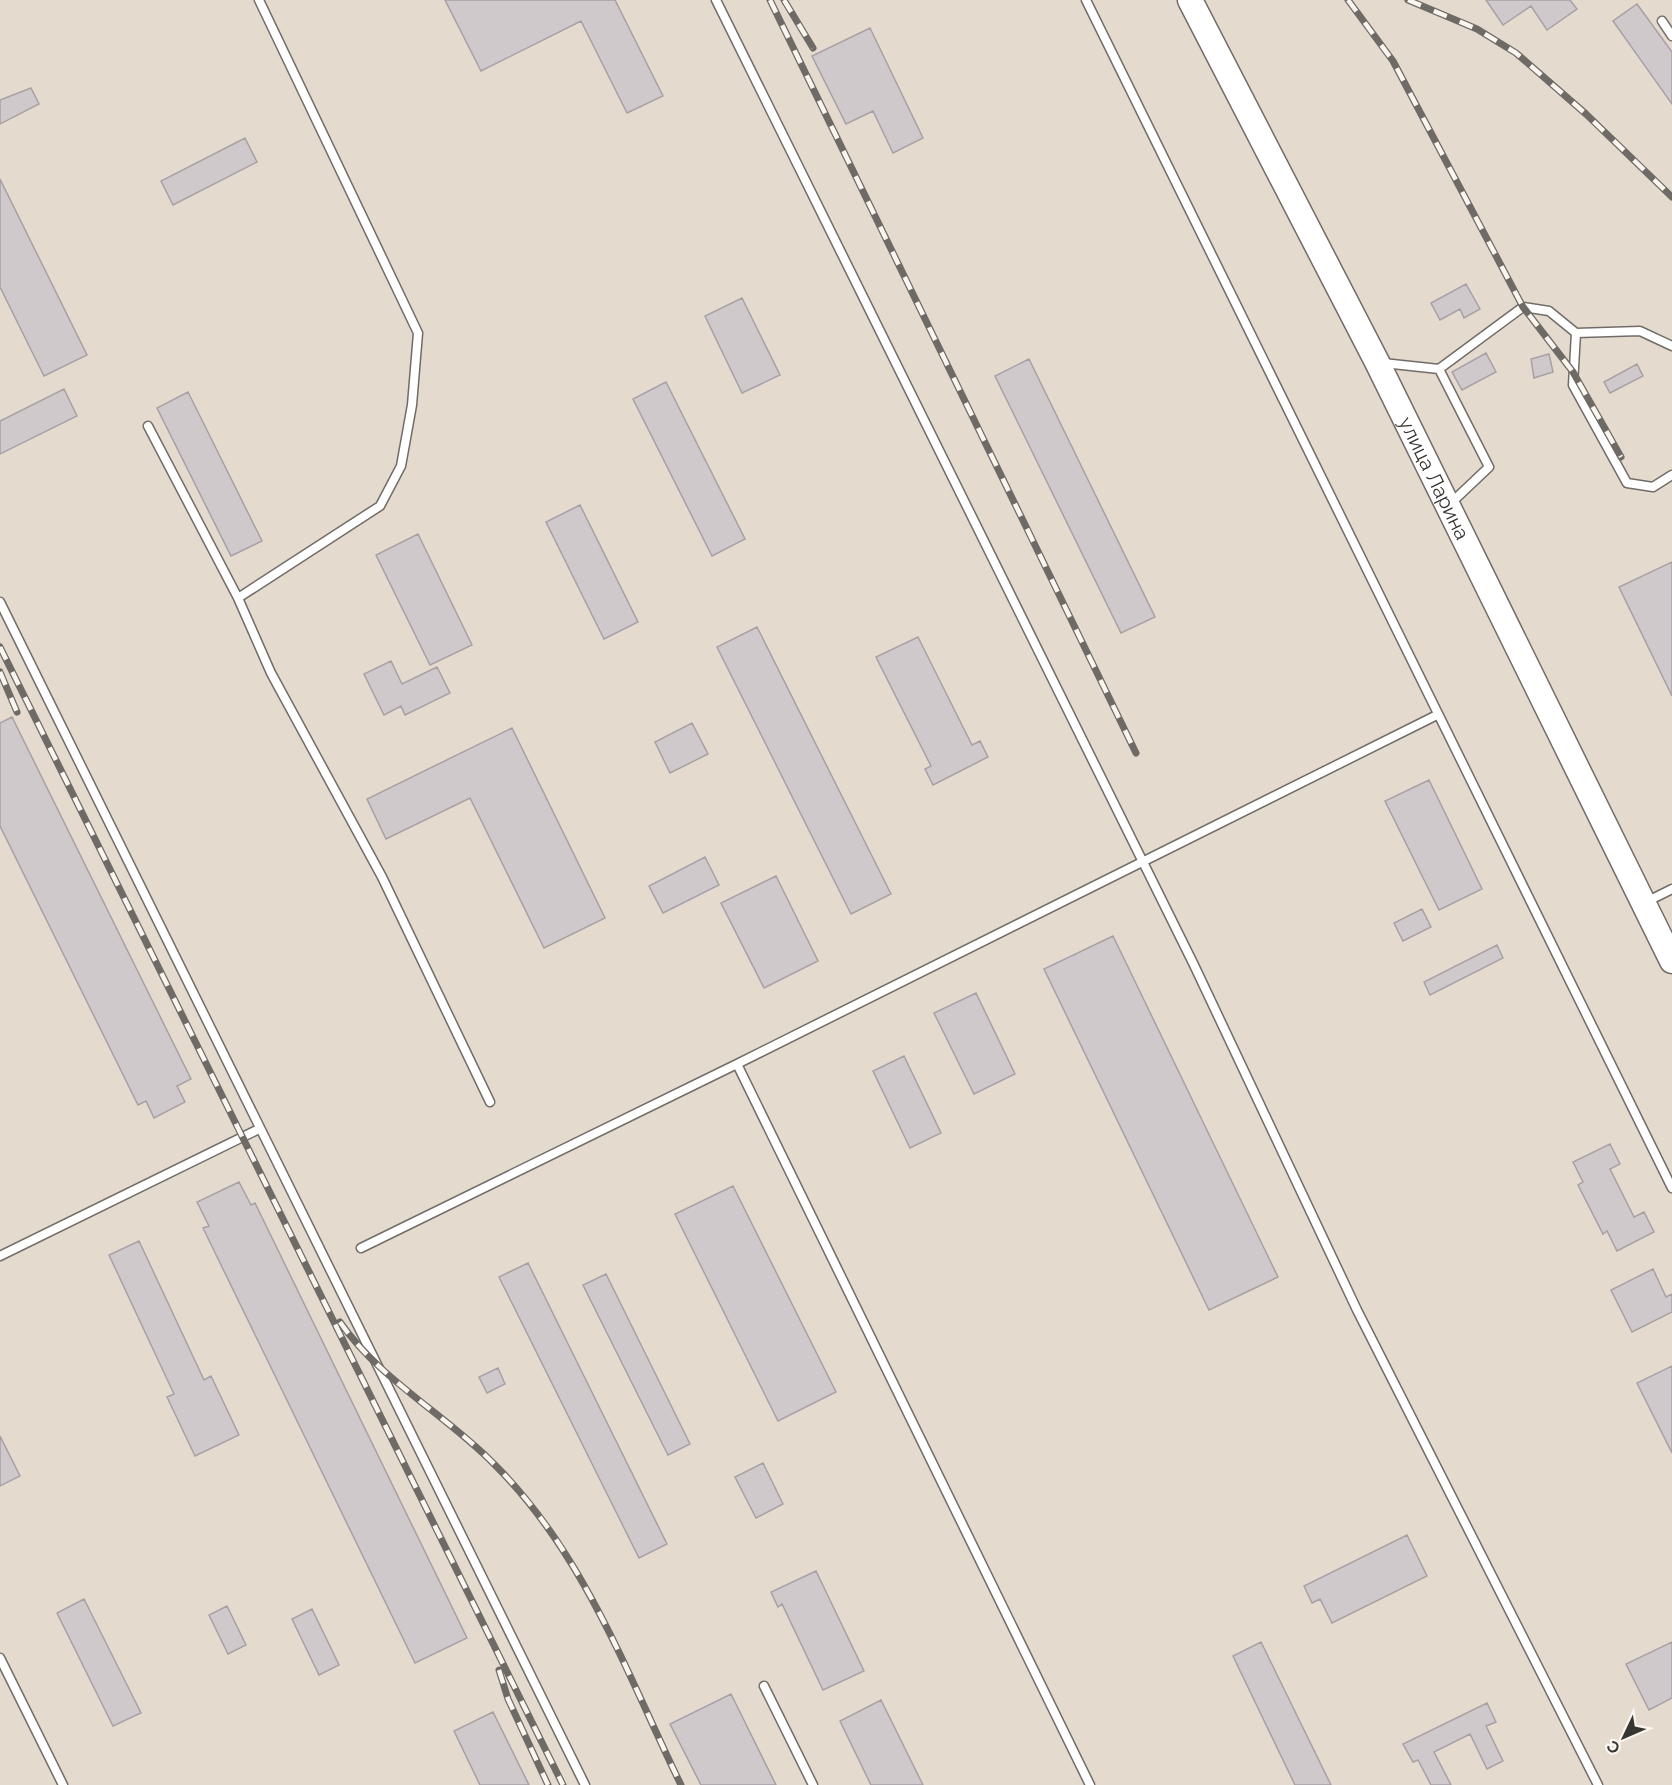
<svg xmlns="http://www.w3.org/2000/svg" width="1672" height="1785" viewBox="0 0 1672 1785" font-family="Raleway,sans-serif">
<rect width="100%" height="100%" fill="#ede8e2"/>
<path fill="#e4dace" d="M 0,0 L 1672,0 L 1672,1785 L 0,1785 Z"/>
<path fill="#d0c9cc" stroke="#a7a0a4" stroke-width="1.5" d="M 445,0 L 615,0 L 663,96 L 627,113 L 581,21 L 481,71 Z
M 1486,0 L 1570,0 L 1577,9 L 1547,30 L 1531,6 L 1503,25 Z
M 1637,4 L 1672,52 L 1672,104 L 1613,21 Z
M 870,28 L 923,138 L 893,153 L 873,111 L 846,124 L 812,56 Z
M 31,88 L 39,104 L 0,124 L 0,100 Z
M 245,138 L 257,162 L 173,205 L 161,181 Z
M 0,179 L 87,355 L 44,376 L 0,287 Z
M 1466,284 L 1480,309 L 1464,318 L 1460,309 L 1440,320 L 1431,303 Z
M 742,298 L 780,375 L 742,393 L 705,316 Z
M 1486,353 L 1496,372 L 1462,390 L 1452,372 Z
M 1549,354 L 1553,372 L 1534,378 L 1531,359 Z
M 1029,359 L 1155,617 L 1121,633 L 995,376 Z
M 1637,364 L 1643,376 L 1610,393 L 1604,382 Z
M 666,382 L 745,539 L 712,556 L 633,399 Z
M 64,389 L 77,416 L 0,454 L 0,421 Z
M 188,392 L 262,541 L 231,556 L 157,408 Z
M 580,505 L 638,622 L 604,639 L 546,522 Z
M 418,534 L 472,645 L 430,665 L 376,555 Z
M 1672,562 L 1672,696 L 1619,587 Z
M 757,627 L 891,894 L 851,914 L 717,647 Z
M 918,637 L 972,745 L 980,741 L 988,757 L 933,785 L 925,769 L 931,766 L 876,657 Z
M 391,661 L 402,684 L 437,667 L 450,693 L 405,715 L 401,706 L 384,715 L 364,674 Z
M 12,717 L 191,1079 L 177,1086 L 185,1102 L 154,1118 L 146,1101 L 138,1105 L 0,826 L 0,723 Z
M 692,723 L 708,754 L 670,773 L 655,742 Z
M 512,728 L 605,918 L 544,948 L 470,798 L 386,839 L 367,799 Z
M 1429,780 L 1482,889 L 1439,910 L 1385,801 Z
M 705,857 L 719,885 L 663,913 L 649,886 Z
M 776,876 L 818,961 L 764,988 L 721,903 Z
M 1422,909 L 1431,927 L 1403,941 L 1394,923 Z
M 1113,936 L 1278,1277 L 1209,1310 L 1044,969 Z
M 1497,945 L 1503,958 L 1430,995 L 1424,982 Z
M 976,993 L 1015,1074 L 974,1094 L 934,1013 Z
M 904,1056 L 941,1133 L 910,1148 L 873,1071 Z
M 1610,1144 L 1620,1164 L 1610,1169 L 1634,1217 L 1644,1212 L 1654,1232 L 1617,1251 L 1607,1231 L 1603,1234 L 1578,1185 L 1583,1182 L 1573,1162 Z
M 239,1182 L 251,1205 L 255,1203 L 467,1638 L 415,1663 L 203,1228 L 209,1226 L 197,1202 Z
M 733,1186 L 836,1392 L 778,1421 L 675,1214 Z
M 139,1241 L 204,1380 L 211,1376 L 239,1435 L 195,1456 L 167,1397 L 174,1394 L 109,1255 Z
M 528,1263 L 667,1544 L 639,1558 L 499,1277 Z
M 1653,1269 L 1666,1297 L 1672,1294 L 1672,1312 L 1632,1332 L 1611,1290 Z
M 606,1274 L 690,1444 L 668,1455 L 583,1285 Z
M 1672,1366 L 1672,1453 L 1637,1383 Z
M 498,1368 L 505,1384 L 487,1393 L 479,1377 Z
M 0,1436 L 20,1476 L 0,1486 Z
M 763,1463 L 783,1504 L 756,1518 L 735,1477 Z
M 1407,1535 L 1427,1576 L 1332,1623 L 1320,1599 L 1312,1603 L 1304,1586 Z
M 816,1571 L 864,1671 L 823,1690 L 782,1604 L 778,1607 L 771,1592 Z
M 84,1599 L 141,1713 L 113,1726 L 57,1613 Z
M 227,1606 L 246,1645 L 228,1654 L 209,1615 Z
M 312,1609 L 339,1665 L 319,1675 L 292,1619 Z
M 1261,1642 L 1331,1785 L 1295,1785 L 1233,1656 Z
M 1672,1642 L 1672,1698 L 1649,1710 L 1626,1664 Z
M 731,1694 L 776,1785 L 701,1785 L 670,1724 Z
M 881,1700 L 923,1785 L 871,1785 L 840,1721 Z
M 1487,1703 L 1496,1722 L 1486,1726 L 1503,1761 L 1487,1769 L 1470,1734 L 1434,1752 L 1451,1785 L 1431,1785 L 1418,1760 L 1413,1762 L 1403,1744 Z
M 493,1712 L 529,1785 L 480,1785 L 454,1731 Z"/>
<g fill="none" stroke-linecap="round" stroke-linejoin="round">
<defs>
<path id="lane" d="M 716,0 L 1194,965 L 1357,1310 L 1598,1785
M 1086,0 L 1672,1188
M 1662,21 L 1672,36
M 1576,333 L 1640,331 L 1672,346
M 1383,363 L 1439,369 L 1489,467 L 1450,504
M 1439,369 L 1523,307 L 1549,311 L 1576,333 L 1573,385 L 1627,483 L 1653,487 L 1672,475
M 148,426 L 238,598 L 271,673 L 382,877 L 490,1102
M 238,598 L 380,506 L 401,466 L 412,405 L 418,333 L 259,0
M 0,602 L 585,1785
M 1644,903 L 1672,889
M 737,1064 L 1090,1785
M 361,1248 L 737,1064 L 1437,715
M 0,1256 L 259,1129
M 0,1658 L 63,1785
M 764,1686 L 813,1785"/>
<g id="secondary">
<path id="s1" d="M 1190,0 L 1377,362 L 1672,961"/>
</g>
</defs>
<use href="#lane" stroke="#716c67" stroke-width="11"/>
<use href="#secondary" stroke="#716c67" stroke-width="27"/>
<use href="#lane" stroke="#fff" stroke-width="8"/>
<use href="#secondary" stroke="#fff" stroke-width="24"/>
<defs>
<path id="rail" d="M 770,0 L 1136,753
M 784,0 L 813,48
M 1348,0 L 1393,61 L 1523,307 L 1573,372 L 1621,457
M 1408,0 L 1477,29 L 1516,53 L 1586,114 L 1672,197
M 0,647 L 563,1785
M 0,672 L 17,712
M 340,1322 C 379,1379 446,1415 494,1464 C 584,1553 627,1674 681,1785
M 499,1670 L 508,1699 L 548,1785"/>
</defs>
<use href="#rail" stroke="#6e6b67" stroke-width="7"/>
<use href="#rail" stroke="#faf5ef" stroke-width="4.5" stroke-dasharray="14" stroke-linecap="butt"/>
</g>
<g text-anchor="middle" stroke-width="5" stroke-linejoin="round" paint-order="stroke">
<g font-size="20" fill="#383633" stroke="#faf5ef">
<text dy="7" stroke="none"><textPath href="#s1" startOffset="537">улица Ларина</textPath></text>
</g>
</g>
<g transform="translate(1624 1737) rotate(226)" stroke="#faf5ef" stroke-width="4.5" paint-order="stroke">
<path d="M0-4.5L10 22L0 15L-10 22Z" fill="#383633"/>
<text y="-9" font-size="16" font-weight="bold" text-anchor="middle" fill="#383633">С</text>
</g>
</svg>
